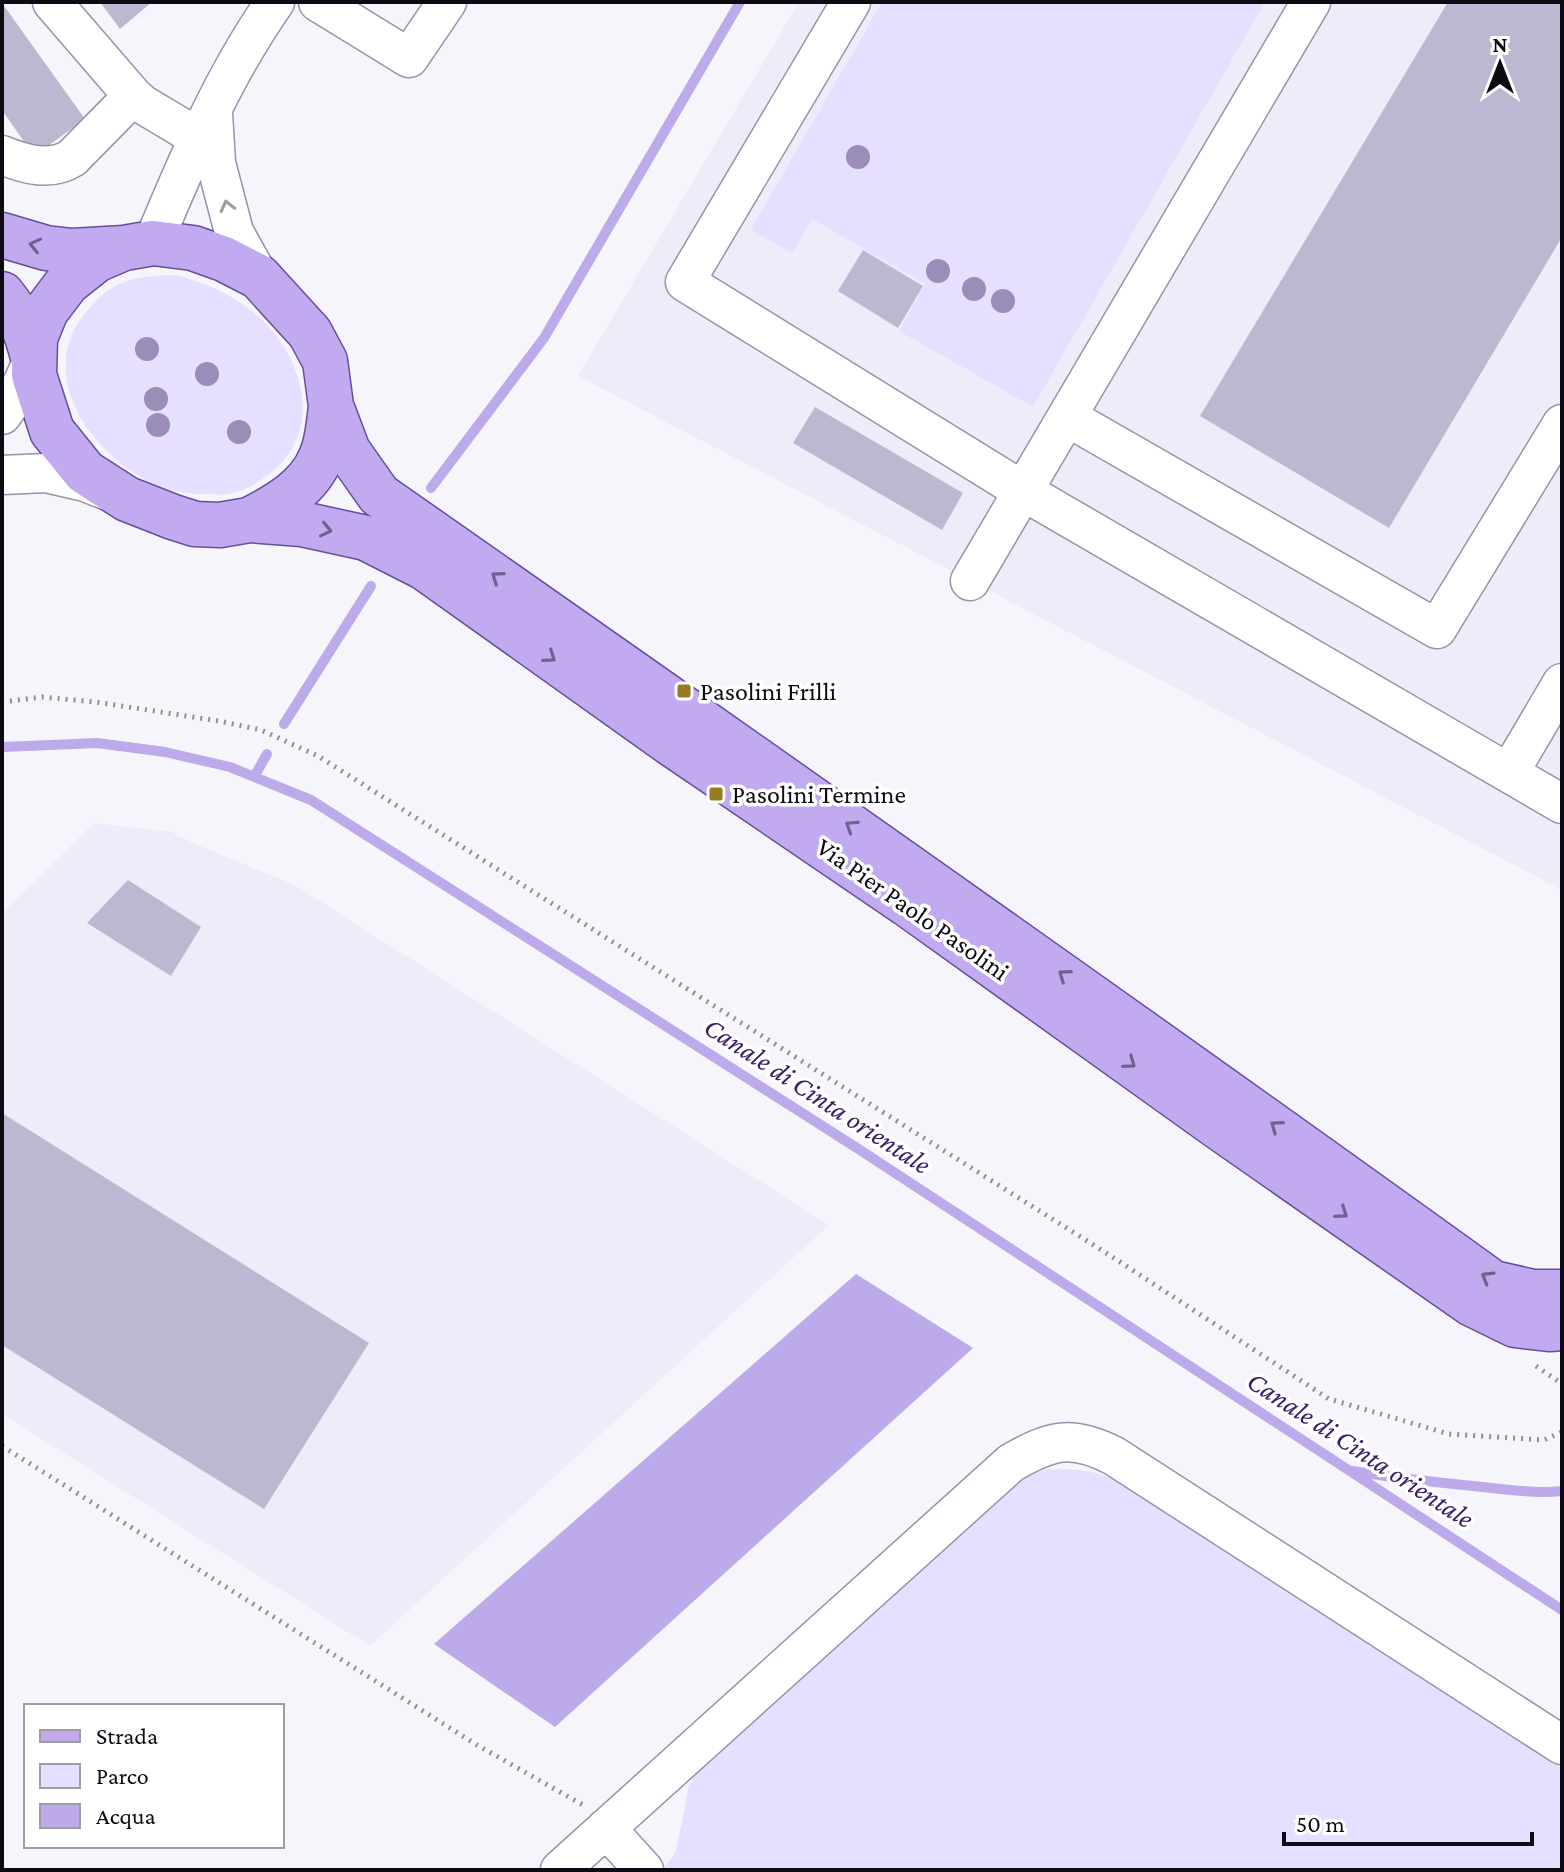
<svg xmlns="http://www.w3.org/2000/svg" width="1564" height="1872" viewBox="0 0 1564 1872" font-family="'Crimson Pro',serif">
<rect width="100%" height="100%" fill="#f6f5fb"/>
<path fill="#efecfa" d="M 799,2 L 1562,2 L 1562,890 L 578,376 Z
M 94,823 L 173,832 L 177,836 L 296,886 L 829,1225 L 370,1646 L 2,1414 L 2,914 Z"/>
<path fill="#e6dfff" d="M 882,2 L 1265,2 L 1033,407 L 899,331 L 925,284 L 812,219 L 792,253 L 751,230 Z
M 177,275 C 205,283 231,294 253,312 C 306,355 328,438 261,480 C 256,483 251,487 245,489 C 232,495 218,495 204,494 C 188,494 170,491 156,485 C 95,458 35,379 83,316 C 111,279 133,276 177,275 Z
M 1048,1469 C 1080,1469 1097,1470 1126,1485 L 1562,1768 L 1562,1870 L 662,1870 L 676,1852 L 689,1785 L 702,1762 L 1027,1476 Z"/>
<path fill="#bcaaeb" d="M 856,1274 L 973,1348 L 555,1727 L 434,1644 Z"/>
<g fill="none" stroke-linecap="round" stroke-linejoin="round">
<path stroke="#bcaaeb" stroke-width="10" d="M 431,488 L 544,338 L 740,2
M 284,724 L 371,586
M 2,747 L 97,743 L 165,752 L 230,767 L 311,800 L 857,1148 L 1562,1610
M 254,777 L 267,754
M 1353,1471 C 1393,1478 1433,1482 1473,1486 C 1502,1489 1533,1494 1562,1491"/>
</g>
<path fill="#bdb7d2" d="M 100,2 L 152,2 L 120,29 Z
M 1448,2 L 1562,2 L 1562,237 L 1389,528 L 1200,416 Z
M 2,3 L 85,119 L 34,156 L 2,110 Z
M 863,250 L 923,286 L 898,328 L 838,291 Z
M 815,407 L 963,493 L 942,530 L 793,443 Z
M 128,880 L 201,927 L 171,976 L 87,923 Z
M 2,1113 L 369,1343 L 264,1509 L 2,1345 Z"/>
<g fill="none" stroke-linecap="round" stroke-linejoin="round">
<defs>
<path id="minor" d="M 52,2 L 133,96 L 142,104 L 199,138
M 318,2 L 409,58 L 447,2
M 851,2 L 685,282 L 1023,491 L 1562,804
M 213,113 L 216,163 L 234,232 L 259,277
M 2,155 C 24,164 50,172 72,158 L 133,96
M 153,243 C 188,159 223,76 275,2
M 2,415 C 17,396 26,379 33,357
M 1067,417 L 1437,629 L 1562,424
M 2,475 L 46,473 L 85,482 L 108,491
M 970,581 L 1311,2
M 1509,773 L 1562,683
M 606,1828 L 644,1870
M 560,1870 L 1011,1463 C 1051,1440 1071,1434 1114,1456 L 1562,1745"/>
<path id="major" d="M 2,235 L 46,248 L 72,251 L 124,248 L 153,243 L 193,248 L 224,259 L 259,277 L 310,333 L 325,361 L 331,406 L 348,451 L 379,495 C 751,755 1124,1017 1493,1283 L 1533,1292 L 1562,1292
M 124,248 L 96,260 L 67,283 L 46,311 L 35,338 L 34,375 L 52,431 L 85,472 L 127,499 L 173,517 L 195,524 L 220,525 L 249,520 L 302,524 L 366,538 L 425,568 L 672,744 L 907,904 L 1217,1126 L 1472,1304 L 1515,1325 L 1549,1329 L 1562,1328
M 2,294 C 21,318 25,327 33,357
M 249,520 C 277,506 309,488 321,457 C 328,441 329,423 331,406"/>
</defs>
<use href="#minor" stroke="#9892ac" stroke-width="41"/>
<use href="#major" stroke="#674e9c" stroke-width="47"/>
<path stroke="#918f96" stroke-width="5" stroke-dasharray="2 6" stroke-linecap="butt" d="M 2,702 L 42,697 L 96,702 L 219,721 L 261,730 L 318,756 L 1111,1256 L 1329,1399 L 1449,1434 L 1544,1440 L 1562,1432
M 1536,1366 L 1562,1384
M 2,1446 L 477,1745 L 583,1805"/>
<use href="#minor" stroke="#fff" stroke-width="38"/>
<use href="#major" stroke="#c1aaef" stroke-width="44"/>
</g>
<g fill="#9b8cb8">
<circle cx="858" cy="157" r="12"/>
<circle cx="938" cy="271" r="12"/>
<circle cx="974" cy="289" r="12"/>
<circle cx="1003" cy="301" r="12"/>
<circle cx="147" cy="349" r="12"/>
<circle cx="207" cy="374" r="12"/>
<circle cx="156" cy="399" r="12"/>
<circle cx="158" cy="425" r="12"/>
<circle cx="239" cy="432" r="12"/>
</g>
<defs><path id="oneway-chevron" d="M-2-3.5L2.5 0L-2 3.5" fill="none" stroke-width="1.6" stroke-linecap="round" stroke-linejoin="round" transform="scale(2)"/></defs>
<use stroke="#9e9da1" href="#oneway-chevron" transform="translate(227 206) rotate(-104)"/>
<g stroke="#70628c">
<use href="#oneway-chevron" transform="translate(35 245) rotate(-167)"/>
<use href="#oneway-chevron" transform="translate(326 530) rotate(13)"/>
<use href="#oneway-chevron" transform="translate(497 577) rotate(-145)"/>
<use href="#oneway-chevron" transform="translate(550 657) rotate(35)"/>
<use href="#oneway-chevron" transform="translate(851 826) rotate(-147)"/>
<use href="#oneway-chevron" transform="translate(1064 975) rotate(-145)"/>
<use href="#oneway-chevron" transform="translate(1130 1063) rotate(36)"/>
<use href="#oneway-chevron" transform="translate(1276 1126) rotate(-144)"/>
<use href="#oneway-chevron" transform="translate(1342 1213) rotate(35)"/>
<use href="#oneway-chevron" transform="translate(1487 1277) rotate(-149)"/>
</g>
<g fill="#9a7923" stroke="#fff" stroke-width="3">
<rect x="676" y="683" width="16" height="16" rx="4"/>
<rect x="708" y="786" width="16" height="16" rx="4"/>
</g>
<g text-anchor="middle" stroke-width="7" stroke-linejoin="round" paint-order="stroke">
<g font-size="26" fill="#0d0a13" stroke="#fff" text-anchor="start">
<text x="700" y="700">Pasolini Frilli</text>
<text x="732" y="803">Pasolini Termine</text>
</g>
<g font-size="26" fill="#0d0a13" stroke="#fff">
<text transform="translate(913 909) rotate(35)" y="9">Via Pier Paolo Pasolini</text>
</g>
<g font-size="28" font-style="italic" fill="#3b1e68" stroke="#fff">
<text transform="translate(818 1095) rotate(33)" y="10">Canale di Cinta orientale</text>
<text transform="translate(1361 1449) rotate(33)" y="10">Canale di Cinta orientale</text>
</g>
</g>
<rect width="1564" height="1872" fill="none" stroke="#0d0a13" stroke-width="8"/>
<rect x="24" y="1704" width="260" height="144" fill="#ffffff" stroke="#9e9da1" stroke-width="2"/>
<rect x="40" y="1730" width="40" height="12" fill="#c1aaef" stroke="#9e9da1" stroke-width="2"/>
<text x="96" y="1744" font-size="24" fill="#0d0a13">Strada</text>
<rect x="40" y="1764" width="40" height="24" fill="#e6dfff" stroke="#9e9da1" stroke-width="2"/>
<text x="96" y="1784" font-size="24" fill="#0d0a13">Parco</text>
<rect x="40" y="1804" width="40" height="24" fill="#bcaaeb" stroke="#9e9da1" stroke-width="2"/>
<text x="96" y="1824" font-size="24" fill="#0d0a13">Acqua</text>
<g transform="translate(1500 64)" stroke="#ffffff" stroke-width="6" paint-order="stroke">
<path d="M0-6L14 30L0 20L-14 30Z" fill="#0d0a13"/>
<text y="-12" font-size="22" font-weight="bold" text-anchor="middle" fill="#0d0a13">N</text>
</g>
<path d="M1284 1832v12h248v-12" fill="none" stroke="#0d0a13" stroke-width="4"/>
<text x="1296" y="1832" font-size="24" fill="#0d0a13" stroke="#ffffff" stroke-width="6" paint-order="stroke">50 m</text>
</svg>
